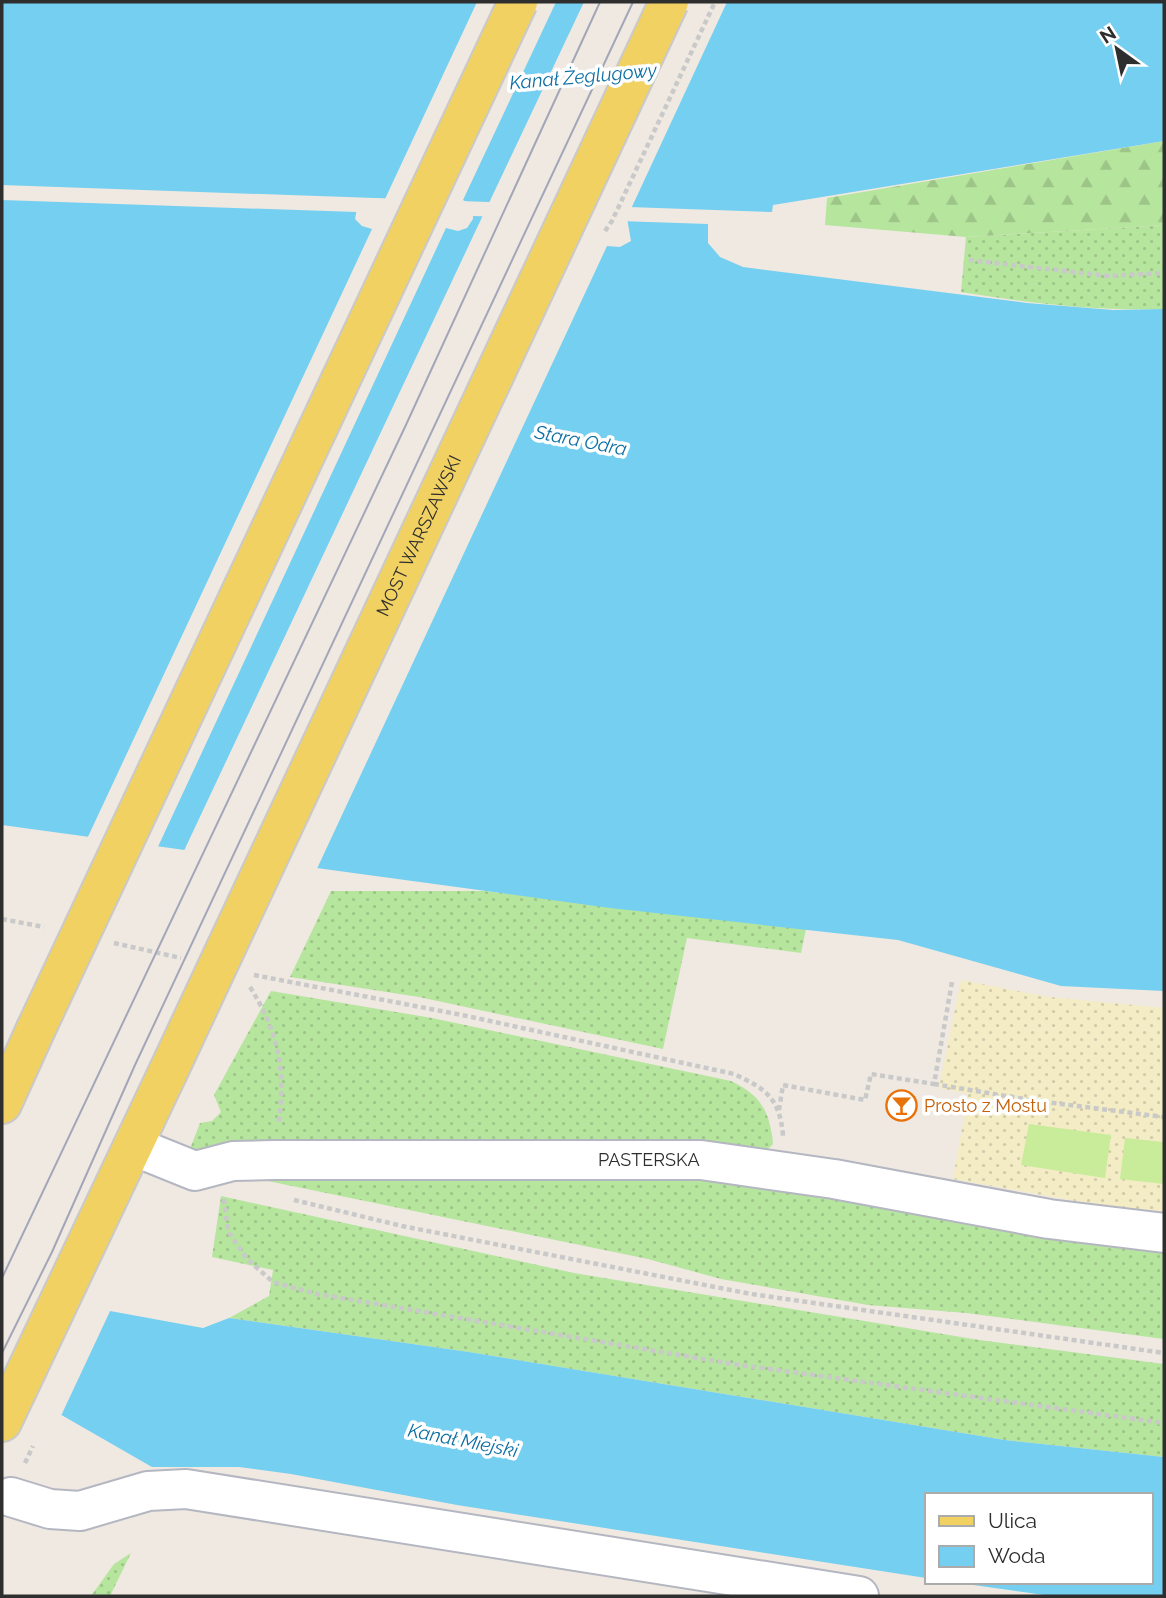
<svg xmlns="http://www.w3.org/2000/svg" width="1166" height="1598" viewBox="0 0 1166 1598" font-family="Raleway,sans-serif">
<defs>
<pattern id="grass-dots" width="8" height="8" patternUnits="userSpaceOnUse" patternTransform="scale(1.75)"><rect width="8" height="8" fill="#b6e59e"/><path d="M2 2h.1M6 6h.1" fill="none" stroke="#9dc588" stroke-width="1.8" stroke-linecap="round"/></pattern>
<pattern id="forest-firs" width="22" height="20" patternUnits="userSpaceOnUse" patternTransform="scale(1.75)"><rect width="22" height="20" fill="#b6e59e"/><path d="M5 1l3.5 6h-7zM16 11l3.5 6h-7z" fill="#9dc588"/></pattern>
<pattern id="sand-dots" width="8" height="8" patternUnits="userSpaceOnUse" patternTransform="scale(1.75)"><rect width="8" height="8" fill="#f3ecc5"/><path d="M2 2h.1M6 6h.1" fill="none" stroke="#d1cbaa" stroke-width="1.8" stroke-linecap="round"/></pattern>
</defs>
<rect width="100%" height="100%" fill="#efe9e1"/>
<path fill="url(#grass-dots)" d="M 1164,225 L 1164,309 C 1095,311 1029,303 961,292 L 966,237 Z
M 331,891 L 484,891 L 806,929 L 801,953 L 687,938 L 663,1049 L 419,997 L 290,977 Z
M 271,991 L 432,1018 L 731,1081 C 761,1095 770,1112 773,1144 L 765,1152 L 201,1153 L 190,1149 L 200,1123 L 212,1121 L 221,1112 L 214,1095 Z
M 669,1169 L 1164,1244 L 1164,1339 L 966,1313 L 868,1305 L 721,1279 L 648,1259 L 258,1179 Z
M 221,1196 L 574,1273 L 979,1340 L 1164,1364 L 1164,1457 L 1005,1440 L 469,1352 L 229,1318 L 269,1296 L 273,1270 L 212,1257 Z
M 131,1553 L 110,1596 L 91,1596 L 114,1564 Z"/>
<path fill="url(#forest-firs)" d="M 1164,141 L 1164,225 L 966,237 L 825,225 L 827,198 Z"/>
<path fill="url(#sand-dots)" d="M 961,980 L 1049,997 L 1164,1008 L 1164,1211 L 1126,1210 L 953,1179 L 968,1094 L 939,1088 Z"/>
<path fill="#c9ec9a" d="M 1029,1124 L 1111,1135 L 1105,1178 L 1021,1165 Z
M 1125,1138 L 1164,1142 L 1164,1184 L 1120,1179 Z"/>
<path fill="#75cff0" d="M 2,2 L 1164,2 L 1164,141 L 773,205 L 772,212 L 2,185 Z
M 2,200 L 708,224 L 708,243 L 720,257 L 743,267 L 1027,303 L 1113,310 L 1164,309 L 1164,991 L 1061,986 L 898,940 L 610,908 L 2,825 Z
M 2,1281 L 92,1287 L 110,1311 L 203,1328 L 229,1318 L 469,1352 L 1005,1440 L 1164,1457 L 1164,1596 L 1051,1596 L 952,1582 L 1150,1582 L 1150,1495 L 926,1495 L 926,1578 L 457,1505 L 291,1474 L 239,1467 L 152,1467 L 58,1413 Z"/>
<path fill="#efe9e1" d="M 477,2 L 556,2 L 463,200 L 470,204 L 364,201 L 369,198 L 385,199 Z
M 584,2 L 727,2 L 630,211 L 488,205 Z
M 357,208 L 473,212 L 473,219 L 467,228 L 458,231 L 446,228 L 156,851 L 86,841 L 372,229 L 362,226 L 355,219 Z
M 484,213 L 627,218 L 631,241 L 620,247 L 607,246 L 315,873 L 182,855 Z
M 2,1278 L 93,1283 L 112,1307 L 60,1418 L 28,1437 L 2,1429 Z"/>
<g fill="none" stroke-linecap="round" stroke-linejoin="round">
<defs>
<g id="minor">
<path id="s1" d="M 133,1146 L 195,1171 L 233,1161 L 274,1160 L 701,1160 L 834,1179 L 1049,1219 L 1164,1233"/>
<path d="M 11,1497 L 50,1509 L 80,1511 L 148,1491 L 186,1489 L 859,1596"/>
</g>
<path id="major" d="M 2,1104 L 35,1031
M 2,1422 L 168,1072"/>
</defs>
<use href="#minor" stroke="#b4b7c1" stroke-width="42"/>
<use href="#major" stroke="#c9c9c9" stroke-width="42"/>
<path stroke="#c9c9c9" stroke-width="4.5" stroke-dasharray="5 3.5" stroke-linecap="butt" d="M 969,260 L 1108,276 L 1164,273
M 2,919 L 44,927
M 114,943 L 181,958
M 254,975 L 467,1016 L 734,1074 C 766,1089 780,1098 783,1136
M 250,987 C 278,1031 287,1073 278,1125
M 934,1084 L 1030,1100 L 1164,1117
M 779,1110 L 783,1085 L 865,1100 L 871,1074 L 934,1084 L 952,982
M 224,1199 L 228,1231 L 247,1259 L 273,1282 L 317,1294 L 733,1364 L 1164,1423
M 294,1200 L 402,1226 L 751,1294 L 1164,1353
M 25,1463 L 33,1446"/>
<use href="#minor" stroke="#fff" stroke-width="38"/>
<use href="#major" stroke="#f2d163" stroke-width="38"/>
<path stroke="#a3a6b8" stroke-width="2" d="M 2,1278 L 405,427 L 600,2
M 2,1353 L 52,1252 L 135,1065 L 633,2"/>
<defs>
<g id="major-bridge">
<path d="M 35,1031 L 518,2"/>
<path id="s2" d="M 168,1072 L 669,2"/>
</g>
</defs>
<use href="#major-bridge" stroke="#c9c9c9" stroke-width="42" stroke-linecap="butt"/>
<path stroke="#c9c9c9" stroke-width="4.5" stroke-dasharray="5 3.5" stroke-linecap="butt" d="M 605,231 L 612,221 L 715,2"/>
<use href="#major-bridge" stroke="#f2d163" stroke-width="38"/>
</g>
<defs>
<symbol id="bar-ring" viewBox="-11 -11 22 22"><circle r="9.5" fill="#fff" stroke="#e8710a" stroke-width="1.5"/><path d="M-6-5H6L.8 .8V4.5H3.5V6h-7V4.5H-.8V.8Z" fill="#e8710a"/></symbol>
</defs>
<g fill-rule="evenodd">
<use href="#bar-ring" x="884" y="1088" width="35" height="35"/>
</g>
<g text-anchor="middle" stroke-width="7" stroke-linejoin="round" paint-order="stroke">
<g font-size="18" fill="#2e2e2e" stroke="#fff">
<text dy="6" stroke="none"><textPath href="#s2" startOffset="592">MOST WARSZAWSKI</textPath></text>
<text dy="6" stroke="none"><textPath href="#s1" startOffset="522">PASTERSKA</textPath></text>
</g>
<g font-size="18" fill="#c56008" stroke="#fff" text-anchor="start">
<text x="924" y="1112">Prosto z Mostu</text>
</g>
<g font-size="19" font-style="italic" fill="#0d6fa3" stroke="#fff">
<text transform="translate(583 76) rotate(-5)" y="7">Kanał Żeglugowy</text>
<text transform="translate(581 440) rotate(11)" y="7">Stara Odra</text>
<text transform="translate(463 1440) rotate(11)" y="7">Kanał Miejski</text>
</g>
</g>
<rect width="1166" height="1598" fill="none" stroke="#2e2e2e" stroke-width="7"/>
<rect x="925" y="1493" width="228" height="91" fill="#ffffff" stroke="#ababab" stroke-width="2"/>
<rect x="939" y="1516" width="35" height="10" fill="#f2d163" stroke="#ababab" stroke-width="2"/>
<text x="988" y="1528" font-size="21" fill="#2e2e2e">Ulica</text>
<rect x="939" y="1546" width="35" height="21" fill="#75cff0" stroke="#ababab" stroke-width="2"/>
<text x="988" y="1563" font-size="21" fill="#2e2e2e">Woda</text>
<g transform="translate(1117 49) rotate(327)" stroke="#ffffff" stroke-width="5" paint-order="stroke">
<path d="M0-5L12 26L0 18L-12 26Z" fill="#2e2e2e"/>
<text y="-10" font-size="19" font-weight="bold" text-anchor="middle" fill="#2e2e2e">N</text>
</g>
</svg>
